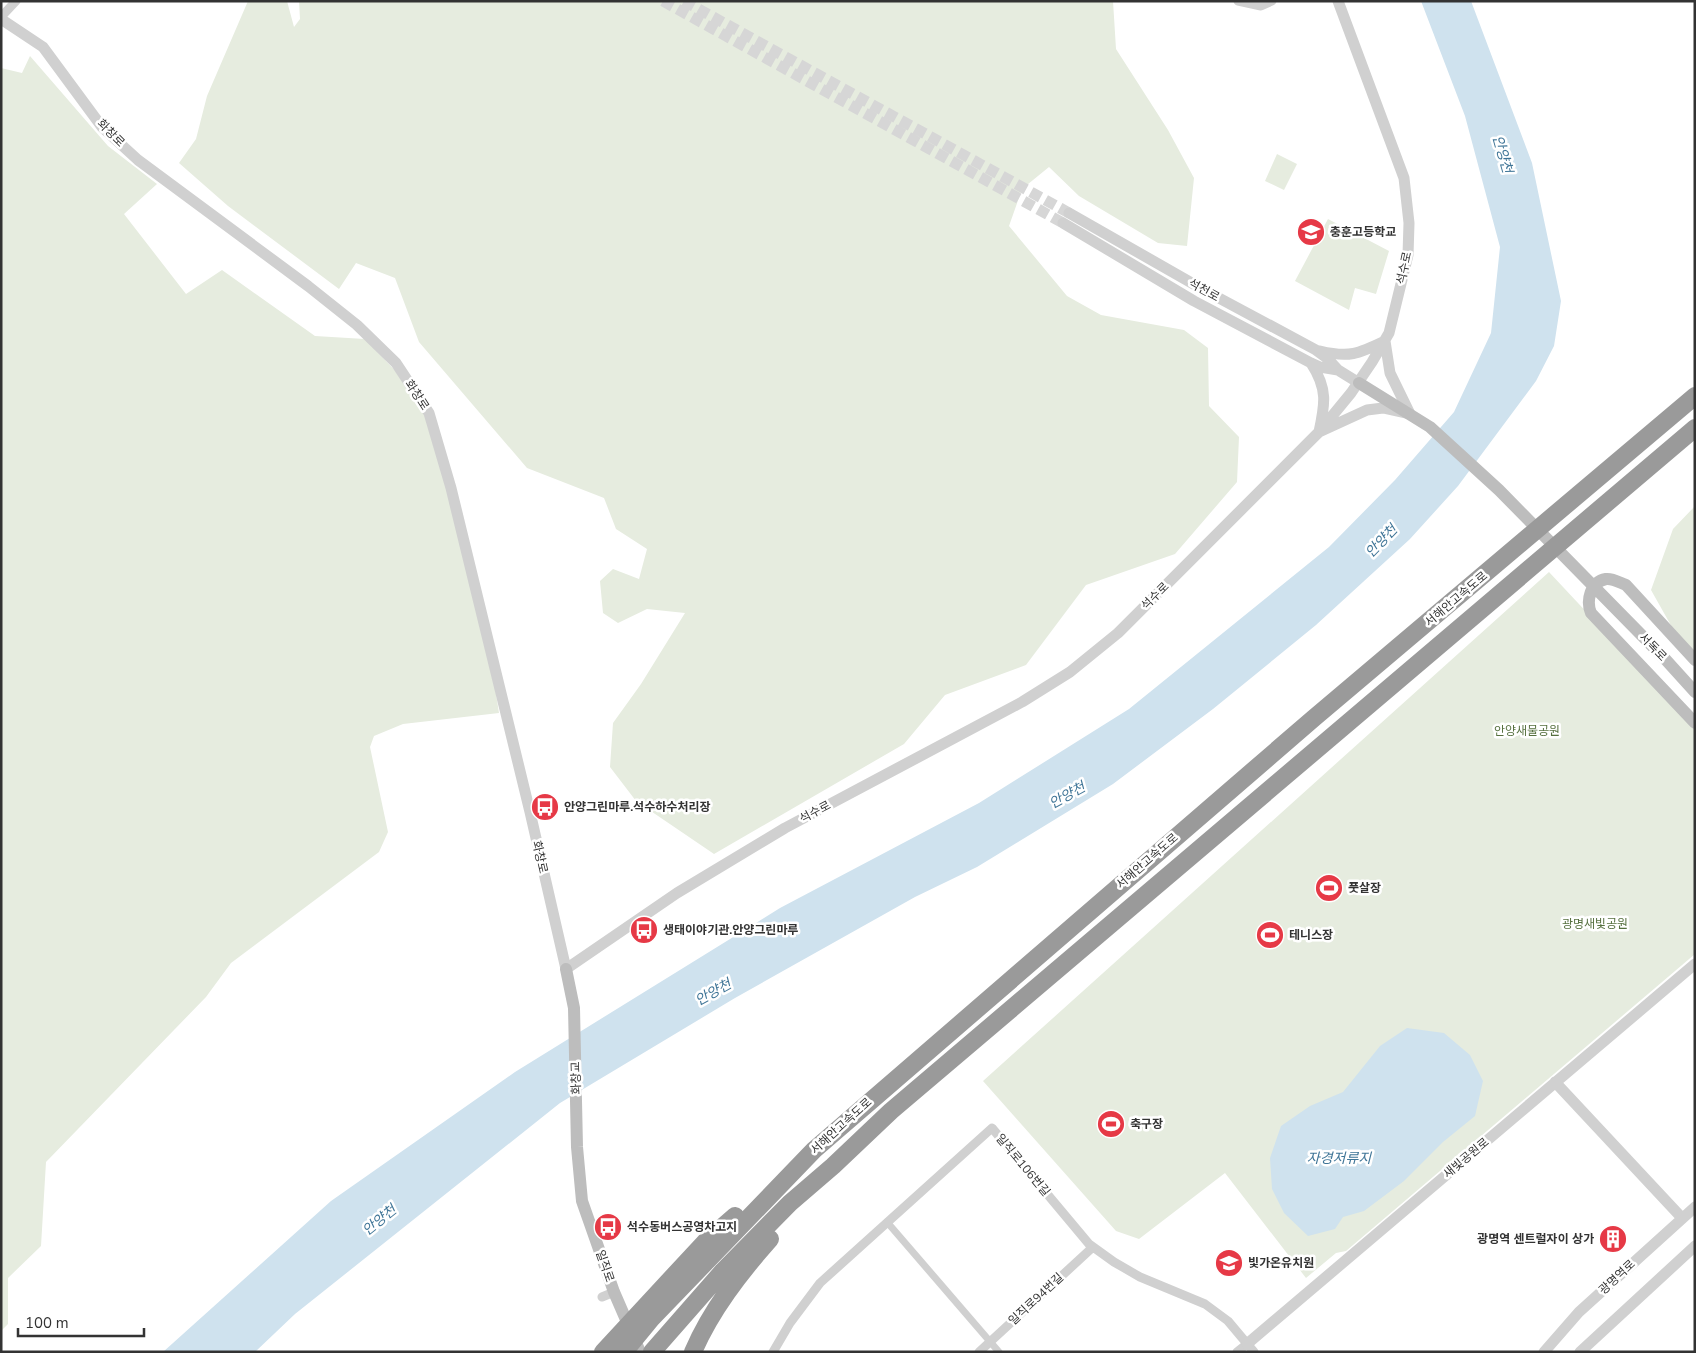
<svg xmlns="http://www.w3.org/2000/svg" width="1696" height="1353" viewBox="0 0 1696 1353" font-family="'Nunito Sans','Noto Sans KR',sans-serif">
<rect width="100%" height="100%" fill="#fff"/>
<path fill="#e6ecdf" d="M 248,1 L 287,1 L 294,27 L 300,19 L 299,1 L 1113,1 L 1116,49 L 1168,130 L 1194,178 L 1187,246 L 1158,243 L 1079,196 L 1049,167 L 1022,189 L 1009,226 L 1067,296 L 1101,315 L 1184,330 L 1208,348 L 1209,406 L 1239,437 L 1237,482 L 1175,554 L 1086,585 L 1026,665 L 945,695 L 904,744 L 714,854 L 636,801 L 610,767 L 613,723 L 641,684 L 685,613 L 647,609 L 618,623 L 603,613 L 600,581 L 613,569 L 639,579 L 647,549 L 616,529 L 604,498 L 527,468 L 419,342 L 395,278 L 356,263 L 339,289 L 228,206 L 179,163 L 196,139 L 207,96 Z
M 30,56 L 108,146 L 157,184 L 124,214 L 186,294 L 222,270 L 315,336 L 365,339 L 406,382 L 425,416 L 446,475 L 491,662 L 499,713 L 403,724 L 374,736 L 370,747 L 388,832 L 379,852 L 231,963 L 206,997 L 46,1162 L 41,1246 L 8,1278 L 8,1324 L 1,1331 L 1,68 L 22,73 Z
M 1277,154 L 1297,164 L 1284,190 L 1265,181 Z
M 1328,219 L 1389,251 L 1376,294 L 1355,288 L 1349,310 L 1295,281 Z
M 1695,506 L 1695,652 L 1673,629 L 1651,590 L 1673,529 Z
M 1549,572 L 1695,728 L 1695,954 L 1346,1251 L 1336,1253 L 1306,1278 L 1225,1173 L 1139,1239 L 1116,1231 L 983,1081 Z"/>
<path fill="#cfe2ee" d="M 1421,1 L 1471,1 L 1532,163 L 1561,301 L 1554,346 L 1536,381 L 1458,486 L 1410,539 L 1316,625 L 1213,709 L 1113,784 L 977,867 L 915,897 L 735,998 L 560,1103 L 295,1314 L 255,1352 L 163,1352 L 331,1201 L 515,1072 L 780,908 L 979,803 L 1129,709 L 1329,547 L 1395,480 L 1454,412 L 1491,333 L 1500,247 L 1465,116 Z
M 1407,1028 L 1444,1033 L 1470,1055 L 1483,1081 L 1475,1116 L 1443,1142 L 1404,1181 L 1364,1211 L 1343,1217 L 1335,1229 L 1308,1236 L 1284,1213 L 1272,1189 L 1270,1158 L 1281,1126 L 1310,1106 L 1343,1092 L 1380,1046 Z"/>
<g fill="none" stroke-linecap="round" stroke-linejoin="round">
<path stroke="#d6d6d6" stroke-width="11" stroke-dasharray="11 5.5" stroke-linecap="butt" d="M 663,1 L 1063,223
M 684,1 L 1069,213"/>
<path stroke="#d0d0d0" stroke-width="7" d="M 887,1222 L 999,1352"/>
<path stroke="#d0d0d0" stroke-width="9" d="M 1238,1 L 1261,6 L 1272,1
M 1,17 L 16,1
M 602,1297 L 614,1292
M 773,1352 L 790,1323 L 820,1283 L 992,1128 L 1089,1244 L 1114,1262 L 1140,1277 L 1205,1304 L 1228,1321 L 1254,1352
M 979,1352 L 1093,1247
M 1237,1352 L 1247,1344"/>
<path stroke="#d0d0d0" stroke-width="11" d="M 1,19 L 43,47 L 102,127 L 138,160 L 308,286 L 357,325 L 396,363 L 429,413 L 451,488 L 530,812 L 566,969 L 677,893 L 785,828 L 1022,702 L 1070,672 L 1118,633 L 1319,432 L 1351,393 L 1372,362 L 1389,333 L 1408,255 L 1409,223 L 1404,178 L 1338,1
M 1069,213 L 1204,290 L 1316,350 L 1327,358 L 1338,370 L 1359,383
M 1063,223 L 1194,301 L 1311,363 L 1320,367 L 1338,370
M 1311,363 C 1328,389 1325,404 1319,432 L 1367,410 L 1383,408 L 1410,414 L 1390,373 L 1385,341 C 1358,354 1349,358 1320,351
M 1555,1082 L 1682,1218
M 1247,1344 L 1695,964
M 1544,1352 L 1579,1312 L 1695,1207
M 1580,1352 L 1695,1246"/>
<path stroke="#bdbdbd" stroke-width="12" d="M 1359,383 L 1430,427 L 1499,490 L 1666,660 L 1695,692
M 1695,660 L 1626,585 C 1620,583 1613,578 1606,579 C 1590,582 1586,601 1591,613 L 1695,723
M 566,969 L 574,1008 L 577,1147 L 582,1201 L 614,1292 L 640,1352"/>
<path stroke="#9a9a9a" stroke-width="18" d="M 603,1352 L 705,1242 L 735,1216
M 624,1352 L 651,1319 L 814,1150 L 1314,718 L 1695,396
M 652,1352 L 723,1271 L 790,1203 L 833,1166 L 891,1111 L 1695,428
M 693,1352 C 711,1310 740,1273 770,1239"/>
</g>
<defs>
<symbol id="school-disc" viewBox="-11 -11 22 22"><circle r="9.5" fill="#e63946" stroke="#fff"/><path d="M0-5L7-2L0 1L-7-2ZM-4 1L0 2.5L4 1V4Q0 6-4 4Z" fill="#fff"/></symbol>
<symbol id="bus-disc" viewBox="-11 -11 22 22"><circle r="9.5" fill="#e63946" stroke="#fff"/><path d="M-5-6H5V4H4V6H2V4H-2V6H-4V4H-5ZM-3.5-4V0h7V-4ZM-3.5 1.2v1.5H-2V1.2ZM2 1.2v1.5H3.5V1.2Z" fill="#fff"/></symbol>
<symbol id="stadium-disc" viewBox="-11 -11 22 22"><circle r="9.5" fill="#e63946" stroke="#fff"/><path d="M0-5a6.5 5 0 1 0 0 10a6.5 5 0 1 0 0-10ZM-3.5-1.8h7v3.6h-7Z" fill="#fff"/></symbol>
<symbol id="building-disc" viewBox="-11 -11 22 22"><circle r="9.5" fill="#e63946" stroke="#fff"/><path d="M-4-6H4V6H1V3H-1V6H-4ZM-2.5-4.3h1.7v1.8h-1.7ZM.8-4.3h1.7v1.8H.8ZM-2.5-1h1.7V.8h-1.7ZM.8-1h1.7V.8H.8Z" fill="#fff"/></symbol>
</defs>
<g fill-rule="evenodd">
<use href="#school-disc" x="1295" y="216" width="32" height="32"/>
<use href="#bus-disc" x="529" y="791" width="32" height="32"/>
<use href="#stadium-disc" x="1313" y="872" width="32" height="32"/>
<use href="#bus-disc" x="628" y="914" width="32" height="32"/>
<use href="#stadium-disc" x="1254" y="919" width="32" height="32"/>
<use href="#stadium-disc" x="1095" y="1108" width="32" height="32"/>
<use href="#bus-disc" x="592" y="1211" width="32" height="32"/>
<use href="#building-disc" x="1597" y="1223" width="32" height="32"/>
<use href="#school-disc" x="1213" y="1247" width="32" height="32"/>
</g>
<g text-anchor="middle" stroke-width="5" stroke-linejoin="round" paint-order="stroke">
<g font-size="12" fill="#333" stroke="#fff">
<text transform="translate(111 133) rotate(45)" y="4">화창로</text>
<text transform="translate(1404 268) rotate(-78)" y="4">석수로</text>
<text transform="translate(1204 290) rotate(29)" y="4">석천로</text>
<text transform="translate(417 395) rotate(57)" y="4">화창로</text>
<text transform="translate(1155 596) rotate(-45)" y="4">석수로</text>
<text transform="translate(1456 599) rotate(-40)" y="4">서해안고속도로</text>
<text transform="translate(1653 647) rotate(46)" y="4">서독로</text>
<text transform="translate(815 812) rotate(-28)" y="4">석수로</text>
<text transform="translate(540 857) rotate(77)" y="4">화창로</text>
<text transform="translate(1147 861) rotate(-41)" y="4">서해안고속도로</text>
<text transform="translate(576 1078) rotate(-92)" y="4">화창교</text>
<text transform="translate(841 1126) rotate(-42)" y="4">서해안고속도로</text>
<text transform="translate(1466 1158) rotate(-40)" y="4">새빛공원로</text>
<text transform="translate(1023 1165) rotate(50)" y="4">일직로106번길</text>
<text transform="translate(605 1266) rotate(71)" y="4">일직로</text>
<text transform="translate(1617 1277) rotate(-43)" y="4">광명역로</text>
<text transform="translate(1036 1299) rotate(-43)" y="4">일직로94번길</text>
</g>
<g font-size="12" font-weight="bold" fill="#333" stroke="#fff" text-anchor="start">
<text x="1330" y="236">충훈고등학교</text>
<text x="564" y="811">안양그린마루.석수하수처리장</text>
<text x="1348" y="892">풋살장</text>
<text x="663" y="934">생태이야기관.안양그린마루</text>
<text x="1289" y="939">테니스장</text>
<text x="1130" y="1128">축구장</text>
<text x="627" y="1231">석수동버스공영차고지</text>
<text x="1594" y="1243" text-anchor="end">광명역 센트럴자이 상가</text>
<text x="1248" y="1267">빛가온유치원</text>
</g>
<g font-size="12" fill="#56703f" stroke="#fff">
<text x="1527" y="735">안양새물공원</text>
<text x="1595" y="928">광명새빛공원</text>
</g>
<g font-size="14" font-style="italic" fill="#3f7597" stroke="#fff">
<text transform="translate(1503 154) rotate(74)" y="5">안양천</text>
<text transform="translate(1381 541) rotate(-46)" y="5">안양천</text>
<text transform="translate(1067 795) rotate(-29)" y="5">안양천</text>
<text transform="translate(713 992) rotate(-29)" y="5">안양천</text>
<text x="1339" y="1163">자경저류지</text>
<text transform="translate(379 1220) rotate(-39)" y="5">안양천</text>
</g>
</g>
<rect width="1696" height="1353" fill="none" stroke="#333333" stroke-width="5"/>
<path d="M18 1328v8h126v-8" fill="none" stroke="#333333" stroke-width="2.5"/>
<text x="25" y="1328" font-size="15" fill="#333333" stroke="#ffffff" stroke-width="4" paint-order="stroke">100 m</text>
</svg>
